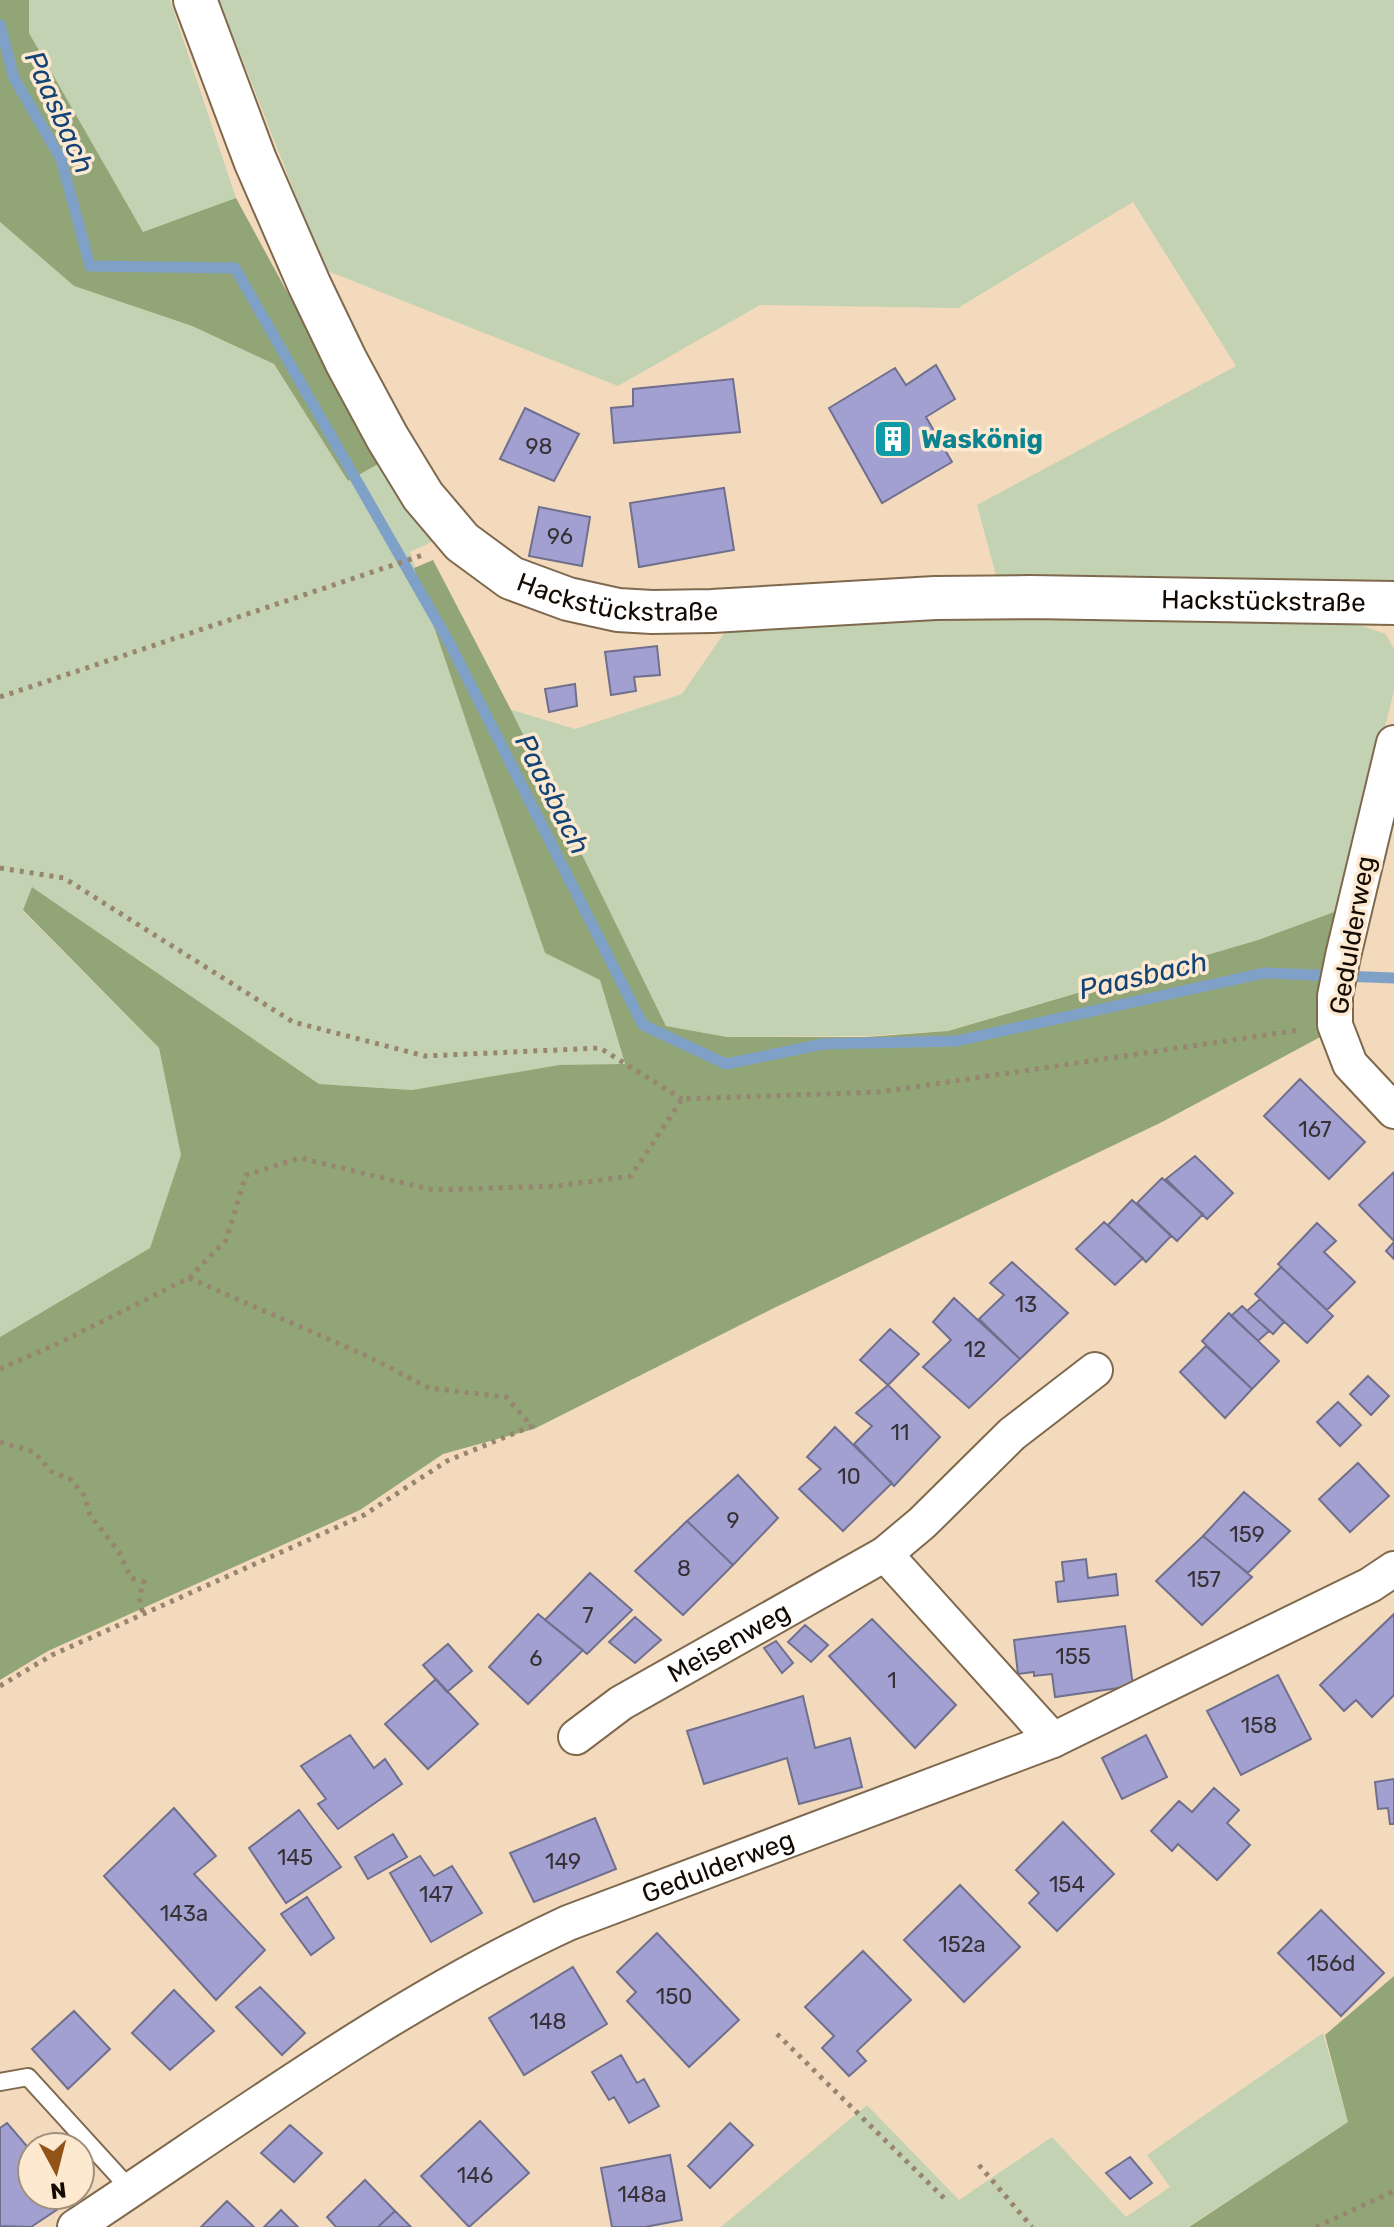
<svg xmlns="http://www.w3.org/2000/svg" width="1394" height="2227" viewBox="0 0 1394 2227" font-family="Rubik,sans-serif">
<rect width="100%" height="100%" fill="#f3dabc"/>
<path fill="#c4d2b4" d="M 29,0 L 170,0 L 236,198 L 143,233 L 29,33 Z
M 219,0 L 1394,0 L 1394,589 L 997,579 L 977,505 L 1236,366 L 1133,202 L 958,308 L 760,305 L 618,386 L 325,270 Z
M 0,222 L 74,286 L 192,326 L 274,364 L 348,481 L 380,463 L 434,541 L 410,552 L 545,953 L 600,980 L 625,1065 L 559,1065 L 412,1090 L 319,1084 L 32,887 L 23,911 L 159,1048 L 181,1155 L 150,1248 L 0,1337 Z
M 1030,611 L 1344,620 L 1386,634 L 1394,649 L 1394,691 L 1339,911 L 1258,940 L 947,1031 L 867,1036 L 727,1037 L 666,1026 L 509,709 L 575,729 L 682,694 L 731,623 Z
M 1323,2033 L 1348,2122 L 1188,2227 L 721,2227 L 867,2105 L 959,2200 L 1052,2137 L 1126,2217 L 1170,2187 L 1147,2155 Z"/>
<path fill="#91a577" d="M 0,0 L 29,0 L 29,33 L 143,232 L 236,198 L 380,463 L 348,481 L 274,364 L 192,326 L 74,286 L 0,222 Z
M 433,560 L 511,710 L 666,1026 L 727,1037 L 866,1037 L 948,1031 L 1258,940 L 1340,910 L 1324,1035 L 1162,1122 L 774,1308 L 534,1429 L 443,1454 L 360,1510 L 48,1651 L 0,1680 L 0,1337 L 150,1248 L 181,1155 L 159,1048 L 23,910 L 32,887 L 319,1084 L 412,1090 L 559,1065 L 625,1064 L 600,980 L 545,953 L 414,568 Z
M 1394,1976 L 1394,2227 L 1189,2227 L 1348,2122 L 1325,2035 Z"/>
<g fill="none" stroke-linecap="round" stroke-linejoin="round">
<path stroke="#7fa1c8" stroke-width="11" d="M 0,25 L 14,78 L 61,159 L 90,266 L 235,268 L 449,642 L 643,1025 L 726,1064 L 823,1044 L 957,1041 L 1264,973 L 1394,978"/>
</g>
<path fill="#a2a0d0" stroke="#706f8e" stroke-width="2" d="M 936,365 L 955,399 L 926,417 L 952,462 L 882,503 L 829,408 L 895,368 L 906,385 Z
M 733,379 L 740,432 L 614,443 L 611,408 L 633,406 L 633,389 Z
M 525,408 L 579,434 L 554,481 L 500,459 Z
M 724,488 L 734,550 L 639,567 L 630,503 Z
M 539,507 L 590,517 L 582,566 L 529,556 Z
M 657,646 L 660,675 L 634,677 L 636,691 L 611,695 L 605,652 Z
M 575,684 L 577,706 L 549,712 L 545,689 Z
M 1300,1079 L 1365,1142 L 1329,1179 L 1264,1116 Z
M 1195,1156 L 1233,1193 L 1207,1219 L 1166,1179 Z
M 1394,1172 L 1394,1241 L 1359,1205 Z
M 1162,1178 L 1203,1214 L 1177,1241 L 1137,1203 Z
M 1132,1200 L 1171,1236 L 1146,1262 L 1108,1225 Z
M 1104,1222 L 1143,1258 L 1115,1285 L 1076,1249 Z
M 1317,1223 L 1336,1241 L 1324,1252 L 1355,1282 L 1327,1310 L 1278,1264 Z
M 1394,1242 L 1394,1259 L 1386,1251 Z
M 1012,1262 L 1068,1313 L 1020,1359 L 979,1319 L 1004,1295 L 990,1283 Z
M 1281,1267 L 1333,1316 L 1307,1343 L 1255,1294 Z
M 954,1298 L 1020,1359 L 969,1408 L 923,1367 L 951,1340 L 933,1322 Z
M 1260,1299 L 1284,1322 L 1273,1334 L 1247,1311 Z
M 1242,1306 L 1269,1331 L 1258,1341 L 1231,1316 Z
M 1229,1313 L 1279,1361 L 1252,1389 L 1202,1341 Z
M 890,1329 L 919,1354 L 888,1385 L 860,1360 Z
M 1206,1346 L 1252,1389 L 1225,1418 L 1180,1372 Z
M 1368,1376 L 1389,1396 L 1371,1415 L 1350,1394 Z
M 888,1385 L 940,1437 L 894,1486 L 854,1444 L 872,1426 L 856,1413 Z
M 1338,1402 L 1361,1425 L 1340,1446 L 1317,1422 Z
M 835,1427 L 892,1483 L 843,1531 L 799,1489 L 821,1469 L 807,1457 Z
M 1358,1463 L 1389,1496 L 1350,1532 L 1319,1499 Z
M 738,1475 L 778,1518 L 733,1565 L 687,1521 Z
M 1244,1492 L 1290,1531 L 1248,1573 L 1203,1536 Z
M 687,1521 L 733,1565 L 683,1615 L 635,1571 Z
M 1203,1536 L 1252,1577 L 1202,1625 L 1156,1581 Z
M 1086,1559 L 1088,1578 L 1116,1574 L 1118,1595 L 1058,1602 L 1056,1582 L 1064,1581 L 1062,1562 Z
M 590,1573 L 632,1610 L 587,1654 L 545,1620 Z
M 538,1614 L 583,1650 L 528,1704 L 489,1667 Z
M 1394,1614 L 1394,1695 L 1372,1717 L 1356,1700 L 1344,1711 L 1320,1685 Z
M 635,1617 L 661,1640 L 635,1663 L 609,1642 Z
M 872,1619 L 956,1705 L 915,1748 L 829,1656 Z
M 805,1625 L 828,1645 L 811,1662 L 788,1642 Z
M 1125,1626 L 1133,1686 L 1055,1697 L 1052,1674 L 1034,1676 L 1034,1672 L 1018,1674 L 1014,1640 Z
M 776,1641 L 793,1663 L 782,1673 L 764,1648 Z
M 448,1644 L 472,1671 L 447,1692 L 423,1665 Z
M 1278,1675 L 1311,1739 L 1241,1775 L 1207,1711 Z
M 436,1679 L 478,1724 L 428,1769 L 385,1724 Z
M 803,1696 L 815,1748 L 850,1738 L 862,1787 L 799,1804 L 787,1758 L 704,1784 L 687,1731 Z
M 350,1735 L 374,1768 L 385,1759 L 402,1784 L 338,1829 L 318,1804 L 326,1799 L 301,1766 Z
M 1146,1735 L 1167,1777 L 1122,1799 L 1102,1758 Z
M 1394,1779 L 1394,1824 L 1390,1824 L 1388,1808 L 1378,1809 L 1375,1782 Z
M 1214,1788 L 1239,1810 L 1227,1823 L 1250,1845 L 1217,1880 L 1178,1844 L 1172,1851 L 1151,1831 L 1179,1801 L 1192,1812 Z
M 174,1808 L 216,1856 L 194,1874 L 265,1950 L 216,2000 L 104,1876 Z
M 299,1810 L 341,1867 L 286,1903 L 249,1848 Z
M 595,1818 L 616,1869 L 534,1902 L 510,1853 Z
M 1063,1822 L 1114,1874 L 1057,1931 L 1029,1903 L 1039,1893 L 1016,1870 Z
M 393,1834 L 407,1857 L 368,1879 L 355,1857 Z
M 420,1856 L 434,1876 L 452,1866 L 482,1913 L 431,1942 L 390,1873 Z
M 960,1885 L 1020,1947 L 964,2002 L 904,1940 Z
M 307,1897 L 334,1938 L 311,1955 L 281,1914 Z
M 1321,1910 L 1384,1973 L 1341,2016 L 1278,1953 Z
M 657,1933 L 739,2020 L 689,2067 L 627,2001 L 636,1992 L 617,1972 Z
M 863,1951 L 911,2000 L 857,2051 L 866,2061 L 849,2076 L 822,2048 L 834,2036 L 805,2007 Z
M 573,1967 L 607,2024 L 524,2075 L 489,2018 Z
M 260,1987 L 305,2033 L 282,2055 L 236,2007 Z
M 174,1990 L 214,2031 L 170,2070 L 132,2033 Z
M 74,2011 L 110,2049 L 68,2089 L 32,2049 Z
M 621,2055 L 637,2083 L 644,2079 L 659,2106 L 629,2123 L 614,2097 L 609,2100 L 592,2072 Z
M 480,2121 L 529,2173 L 469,2227 L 421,2176 Z
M 7,2123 L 32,2152 L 32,2195 L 79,2195 L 31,2227 L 0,2226 L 0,2128 Z
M 730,2123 L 753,2145 L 710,2188 L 688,2166 Z
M 290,2125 L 322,2153 L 294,2182 L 261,2153 Z
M 670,2155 L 682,2220 L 645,2227 L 612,2227 L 601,2168 Z
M 1130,2157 L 1152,2183 L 1130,2199 L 1106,2173 Z
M 80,2166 L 90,2187 L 80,2194 Z
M 365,2180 L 395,2211 L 378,2227 L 336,2227 L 327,2217 Z
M 227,2201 L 254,2227 L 201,2227 Z
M 281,2210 L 298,2227 L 264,2227 Z
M 395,2211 L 411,2227 L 378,2227 Z"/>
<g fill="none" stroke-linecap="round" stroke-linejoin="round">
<defs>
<path id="service" d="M 0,2082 L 28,2077 L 131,2190"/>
<g id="minor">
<path d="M 1394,743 L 1343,956 L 1335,996 L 1335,1025 L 1350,1064 L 1394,1111"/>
<path d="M 885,1554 L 1053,1740"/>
<path id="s1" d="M 576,1737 L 621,1703 L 885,1554 L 922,1523 L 1012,1434 L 1095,1370"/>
<path id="s2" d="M 75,2227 C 236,2121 393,2004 568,1923 L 1053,1740 L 1370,1585 L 1394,1569"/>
</g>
<g id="tertiary">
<path id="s3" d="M 195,0 L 255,160 L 309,284 L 346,361 L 387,437 L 423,496 L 462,542 L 511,578 L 568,599 L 618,610 L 652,612 L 712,611 L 935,598 L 1030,597 L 1394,603"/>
</g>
</defs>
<use href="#service" stroke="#7f694e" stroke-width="20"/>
<use href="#minor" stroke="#7f694e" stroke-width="38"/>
<use href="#tertiary" stroke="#7f694e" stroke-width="46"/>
<path stroke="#978570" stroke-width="5" stroke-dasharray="4 6" stroke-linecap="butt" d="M 0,697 L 423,555
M 0,868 L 64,878 L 293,1022 L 425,1056 L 600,1048 L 682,1099
M 0,1369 L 59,1343 L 189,1278 L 226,1240 L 246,1175 L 300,1158 L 433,1190 L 556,1186 L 631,1176 L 682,1099 L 880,1092 L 1300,1030
M 0,1442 L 34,1452 L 51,1471 L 71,1480 L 84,1495 L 90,1515 L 119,1552 L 131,1578 L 144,1582 L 139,1597 L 143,1614
M 0,1686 L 52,1655 L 364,1515 L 447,1461 L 532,1426 L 506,1397 L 429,1388 L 367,1356 L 189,1278
M 777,2034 L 946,2200
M 979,2165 L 1032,2227
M 1316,2227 L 1394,2191"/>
<use href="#service" stroke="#fff" stroke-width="16"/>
<use href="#minor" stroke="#fff" stroke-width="34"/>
<use href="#tertiary" stroke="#fff" stroke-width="42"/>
</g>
<defs>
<symbol id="building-square" viewBox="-11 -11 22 22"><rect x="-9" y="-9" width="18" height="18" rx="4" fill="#0f9aa8" stroke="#fde8d0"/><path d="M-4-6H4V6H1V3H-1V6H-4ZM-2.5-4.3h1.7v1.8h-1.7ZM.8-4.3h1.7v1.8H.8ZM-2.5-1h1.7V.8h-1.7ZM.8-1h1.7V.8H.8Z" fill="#fff"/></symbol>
</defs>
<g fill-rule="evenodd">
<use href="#building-square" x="871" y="417" width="44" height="44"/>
</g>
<g text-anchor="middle" stroke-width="7" stroke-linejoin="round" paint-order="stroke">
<g font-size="22" fill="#373036">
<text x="539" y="454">98</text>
<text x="560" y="544">96</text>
<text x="1315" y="1137">167</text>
<text x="1026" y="1312">13</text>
<text x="975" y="1357">12</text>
<text x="900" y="1440">11</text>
<text x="849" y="1484">10</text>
<text x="733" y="1528">9</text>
<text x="1247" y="1542">159</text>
<text x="684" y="1576">8</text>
<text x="1204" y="1587">157</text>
<text x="588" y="1623">7</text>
<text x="1073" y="1664">155</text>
<text x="536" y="1666">6</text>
<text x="892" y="1688">1</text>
<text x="1259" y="1733">158</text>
<text x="295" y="1865">145</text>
<text x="563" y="1869">149</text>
<text x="1067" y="1892">154</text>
<text x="436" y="1902">147</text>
<text x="184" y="1921">143a</text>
<text x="962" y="1952">152a</text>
<text x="1331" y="1971">156d</text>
<text x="674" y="2004">150</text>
<text x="548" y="2029">148</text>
<text x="475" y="2183">146</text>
<text x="642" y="2202">148a</text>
</g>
<g font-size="26" font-weight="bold" fill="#0d838f" stroke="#fde8d0" text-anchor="start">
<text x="921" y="448">Waskönig</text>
</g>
<g font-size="26" fill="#130b03" stroke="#fde8d0">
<text dy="9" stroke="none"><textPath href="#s3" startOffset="778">Hackstückstraße</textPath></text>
<text dy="9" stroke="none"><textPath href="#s3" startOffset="1426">Hackstückstraße</textPath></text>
<text transform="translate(1352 935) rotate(-80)" y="9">Gedulderweg</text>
<text dy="9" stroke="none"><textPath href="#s1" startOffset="180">Meisenweg</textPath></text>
<text dy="9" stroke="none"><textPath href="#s2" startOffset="740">Gedulderweg</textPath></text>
</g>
<g font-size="28" font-style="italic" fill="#134476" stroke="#fde8d0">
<text transform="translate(60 112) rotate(66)" y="10">Paasbach</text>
<text transform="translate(553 794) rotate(63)" y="10">Paasbach</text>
<text transform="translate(1143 975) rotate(-13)" y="10">Paasbach</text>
</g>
</g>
<g transform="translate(56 2171) rotate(173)"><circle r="38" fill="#fde8d0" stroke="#9f907e" stroke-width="2"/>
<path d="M0-6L14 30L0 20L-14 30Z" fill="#915317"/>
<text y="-12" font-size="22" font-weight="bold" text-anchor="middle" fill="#130b03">N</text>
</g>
</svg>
